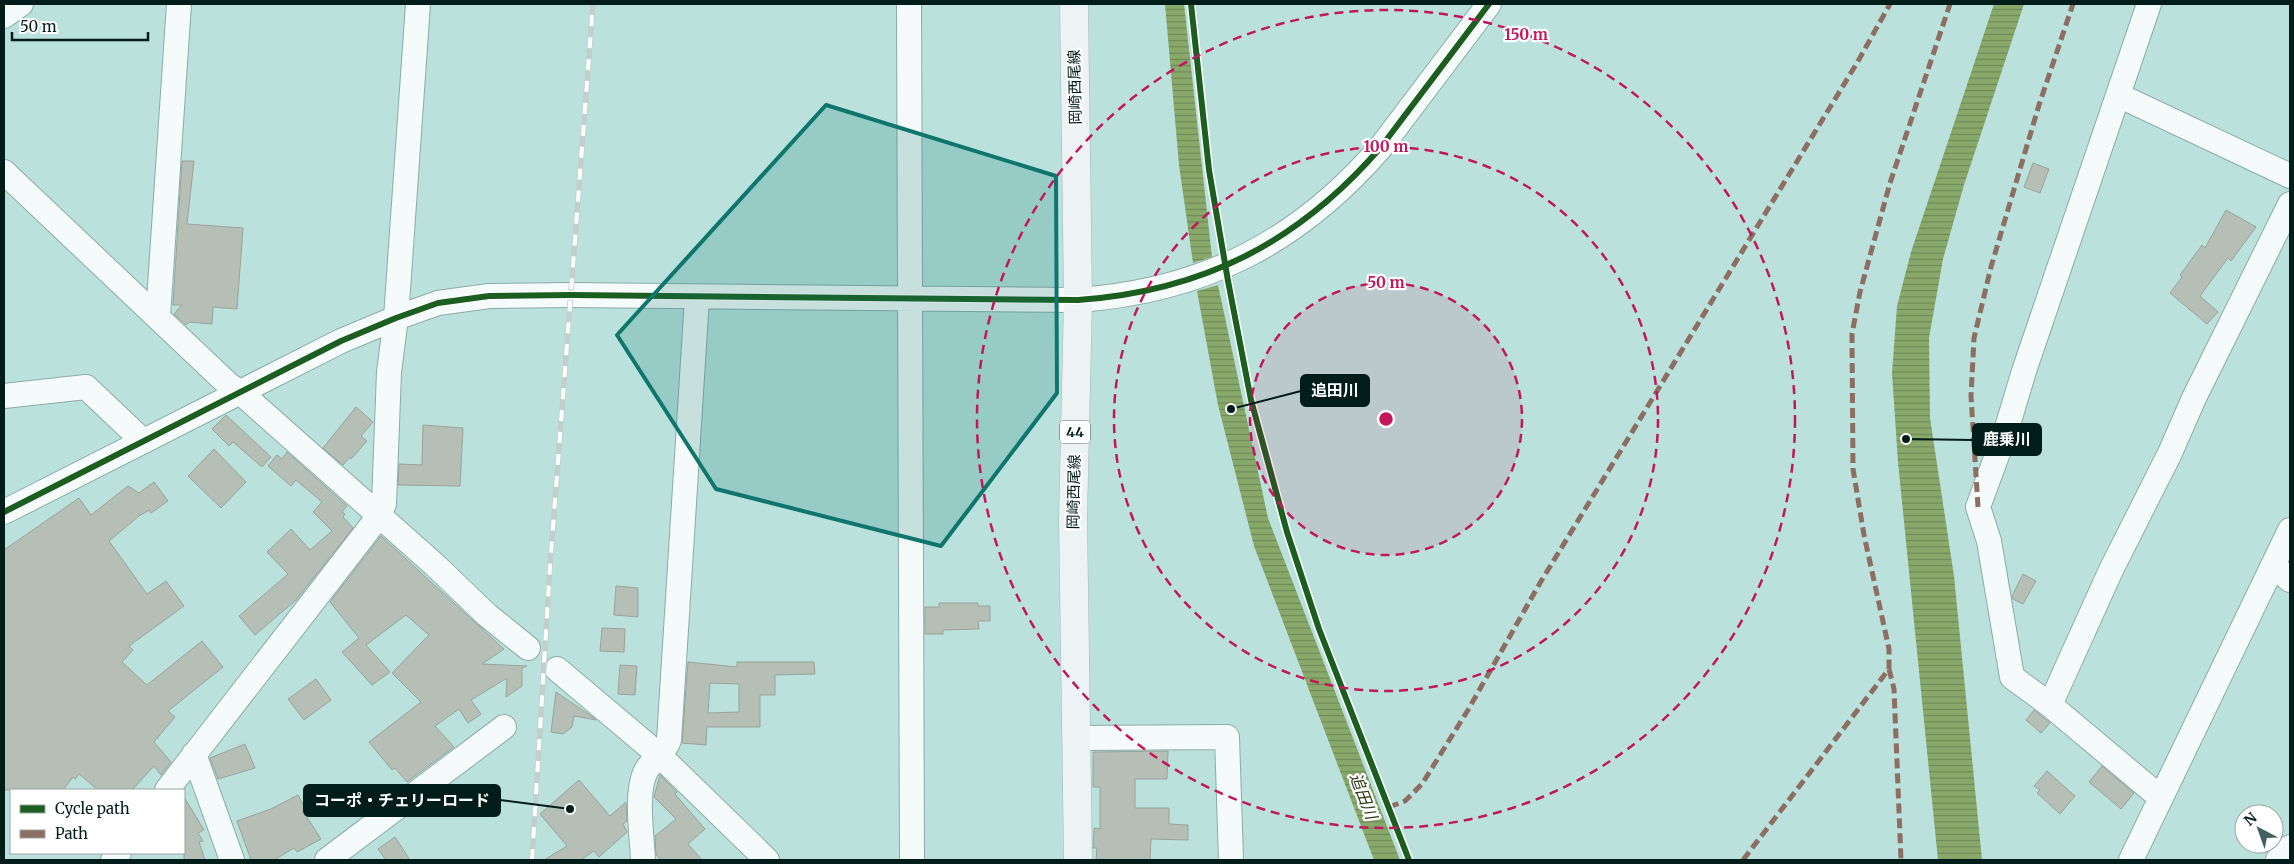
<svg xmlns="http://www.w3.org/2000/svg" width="2294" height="864" viewBox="0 0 2294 864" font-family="Merriweather,'Noto Sans JP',serif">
<defs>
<pattern id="water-rules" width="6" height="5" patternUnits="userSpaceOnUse" patternTransform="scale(1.25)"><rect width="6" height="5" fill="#89a96b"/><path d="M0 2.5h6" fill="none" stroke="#6e8957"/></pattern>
</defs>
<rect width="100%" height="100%" fill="#bae1dc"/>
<path fill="url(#water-rules)" d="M 1165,4 L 1184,4 L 1212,257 L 1193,263 L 1179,165 Z
M 1994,4 L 2024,4 L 1964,185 L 1943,259 L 1929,338 L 1930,418 L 1954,576 L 1982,860 L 1938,860 L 1898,462 L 1892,373 L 1897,306 L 1911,252 Z
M 1218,285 L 1268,518 L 1400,860 L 1374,860 L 1254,546 L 1218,405 L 1197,291 Z"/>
<path fill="#b6bfb6" stroke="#99a399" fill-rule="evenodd" d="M 182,161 L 194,161 L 187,224 L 243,228 L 237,309 L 213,307 L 212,324 L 189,322 L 186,325 L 174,314 L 182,305 L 173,305 Z
M 2033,163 L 2049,169 L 2040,193 L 2024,187 Z
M 2226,210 L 2256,227 L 2231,261 L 2228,258 L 2200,296 L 2218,312 L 2207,324 L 2170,293 L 2182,277 L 2180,275 L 2202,245 L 2205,248 Z
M 356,407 L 373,422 L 361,436 L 367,441 L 351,459 L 350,457 L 343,465 L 323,448 Z
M 226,415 L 271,457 L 262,467 L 233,442 L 229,446 L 212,429 Z
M 423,425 L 463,428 L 460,486 L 398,485 L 399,464 L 422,465 Z
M 214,449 L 246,482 L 221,508 L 188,476 Z
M 287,452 L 347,506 L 342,512 L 345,514 L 343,517 L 353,528 L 296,600 L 255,635 L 239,616 L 288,574 L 267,552 L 291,529 L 310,550 L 332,531 L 313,512 L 322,502 L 296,480 L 291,486 L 268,466 L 277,455 L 282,459 Z
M 154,482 L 168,501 L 151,513 L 149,510 L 139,516 L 109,541 L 147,594 L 166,581 L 184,606 L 129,646 L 133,650 L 122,662 L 147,685 L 202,641 L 223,667 L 168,711 L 175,717 L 154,742 L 171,762 L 161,775 L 154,766 L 132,790 L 98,790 L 79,774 L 75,779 L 73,777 L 63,790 L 4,790 L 4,550 L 79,498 L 91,515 L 128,486 L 139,493 Z
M 381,536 L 504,649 L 482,664 L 527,666 L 522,668 L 522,686 L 506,697 L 507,678 L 471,700 L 481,714 L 468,723 L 459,709 L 435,726 L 454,747 L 407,782 L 395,768 L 392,770 L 369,742 L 421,702 L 392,673 L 429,635 L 406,615 L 366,645 L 390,672 L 372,685 L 342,652 L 359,638 L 330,602 Z
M 2023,574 L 2036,581 L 2023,604 L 2013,599 L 2012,596 Z
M 616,586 L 638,588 L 638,617 L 614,615 Z
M 939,603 L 978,603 L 978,606 L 990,606 L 990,621 L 978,621 L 979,629 L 943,630 L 943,634 L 925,634 L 925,607 L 939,607 Z
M 602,628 L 625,629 L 624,652 L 600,651 Z
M 688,662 L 737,667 L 737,662 L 814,662 L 815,674 L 775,675 L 775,695 L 760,695 L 760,727 L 707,727 L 706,745 L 682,743 ZM 710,683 L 739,684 L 739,712 L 708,713 Z
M 620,665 L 637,666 L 635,695 L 618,694 Z
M 316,679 L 331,700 L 304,720 L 288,699 Z
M 556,692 L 594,718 L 596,720 L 574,716 L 572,727 L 563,734 L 551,732 Z
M 2034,710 L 2050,723 L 2041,733 L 2026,720 Z
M 245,744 L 255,768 L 218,779 L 210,758 Z
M 1168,751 L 1167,779 L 1135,779 L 1135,808 L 1169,808 L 1169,824 L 1188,825 L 1188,840 L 1151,839 L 1150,860 L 1096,860 L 1097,848 L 1093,848 L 1094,828 L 1100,829 L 1100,787 L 1093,787 L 1093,752 Z
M 2102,766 L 2134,793 L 2121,809 L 2089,782 Z
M 2047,771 L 2075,796 L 2060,814 L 2037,793 L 2040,790 L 2034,786 Z
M 660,775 L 677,792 L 675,794 L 705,829 L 688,844 L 702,860 L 661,860 L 656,855 L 655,836 L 676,819 L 654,797 Z
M 579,780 L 610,816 L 626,802 L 627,821 L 623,824 L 627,832 L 599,857 L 594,851 L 581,860 L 544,860 L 567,846 L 540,814 Z
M 298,795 L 307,812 L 305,814 L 321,839 L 297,852 L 294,848 L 274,860 L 251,860 L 237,821 L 271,809 Z
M 184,797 L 204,830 L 198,833 L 203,841 L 199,842 L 205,860 L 184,860 Z
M 395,837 L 410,860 L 386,860 L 378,849 Z"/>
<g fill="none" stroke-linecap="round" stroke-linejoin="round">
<defs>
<path id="minor" d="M 909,4 L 912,860
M 2149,4 L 2024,371 L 2006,431 L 1978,507 L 1989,541 L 2012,677 L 2050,705 L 2161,798
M 4,16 L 21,4
M 2118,95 L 2290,176
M 4,172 L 229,385 L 240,392 L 436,566 L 487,615 L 528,648
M 158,316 L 179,4
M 4,396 L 86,387 L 143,441
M 4,512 L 341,341 L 396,318 L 438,303 L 489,296 L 571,295 L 1078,300 C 1204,291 1299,242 1381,147 L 1489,4
M 2273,565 L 2290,580
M 557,669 L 660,756 L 767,860
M 2050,705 L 2111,570 L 2170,453 L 2194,398 L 2290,204
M 1078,738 L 1227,737 L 1231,860
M 194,754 L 232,860
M 167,790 L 379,516 L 384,504 L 389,372 L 396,318 L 418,4
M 113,860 L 119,853
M 327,860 L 504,727
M 643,860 C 642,837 635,791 646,771 C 652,759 665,753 669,740 L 697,298
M 2131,860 L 2290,530
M 2278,860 L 2290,847"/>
<path id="major" d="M 1074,4 L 1078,300 L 1073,519 L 1078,860"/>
</defs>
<use href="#minor" stroke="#8caca8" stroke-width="26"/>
<use href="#major" stroke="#a5b6b9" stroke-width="29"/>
<use href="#minor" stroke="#f5fafa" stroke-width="24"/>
<use href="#major" stroke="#edf2f4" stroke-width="28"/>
<defs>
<path id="rail" d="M 532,860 L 550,566 L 593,4"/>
</defs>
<use href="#rail" stroke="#c3cfce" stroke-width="5.5"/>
<use href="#rail" stroke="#fff" stroke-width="4" stroke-dasharray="11" stroke-linecap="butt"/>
<path stroke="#8d6e63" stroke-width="5" stroke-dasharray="10 5" stroke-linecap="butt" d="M 1978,507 L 1971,396 L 1974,338 L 1991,267 L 2039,105 L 2073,4
M 1889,669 L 1894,689 L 1901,860
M 1389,807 L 1405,801 L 1422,784 L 1468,710 L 1540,583 L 1857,63 L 1890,4
M 1743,860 L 1889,669 L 1889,649 L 1864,535 L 1853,469 L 1852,334 L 1860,292 L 1890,183 L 1950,4"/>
<defs>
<path id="cycleway" d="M 1191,4 L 1209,170 L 1228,281 L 1251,400 L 1287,532 L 1319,629 L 1409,860
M 4,512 L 341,341 L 396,318 L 438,303 L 489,296 L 571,295 L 1078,300 C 1204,291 1299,242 1381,147 L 1489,4"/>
</defs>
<use href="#cycleway" stroke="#fff" stroke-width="9"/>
<use href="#cycleway" stroke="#1b5e20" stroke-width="6"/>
</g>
<path fill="#0f766e" fill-opacity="0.2" stroke="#0f766e" stroke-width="4" stroke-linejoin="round" d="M 826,105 L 1056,176 L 1057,393 L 941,546 L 716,489 L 617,335 Z"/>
<circle cx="1386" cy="419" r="136" fill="#c2185b" fill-opacity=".12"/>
<g fill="none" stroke="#c2185b" stroke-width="2.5" stroke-dasharray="9 6">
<circle cx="1386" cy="419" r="136"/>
<circle cx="1386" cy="419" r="272"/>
<circle cx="1386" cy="419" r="409"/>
</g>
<g text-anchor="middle" stroke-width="4.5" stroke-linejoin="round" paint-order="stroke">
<rect fill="#fff" stroke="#4c615f" stroke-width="1" x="1060" y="420.5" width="30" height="23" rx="4"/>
<g font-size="14" font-weight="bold" fill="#001d1a">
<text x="1075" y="437">44</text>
</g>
<g font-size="15" fill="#001d1a" stroke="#fff">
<text transform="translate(1075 87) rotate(-91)" y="5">岡崎西尾線</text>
<text transform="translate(1074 492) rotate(-89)" y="5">岡崎西尾線</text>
</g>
<g font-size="16" font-style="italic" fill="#2f3c17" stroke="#fff">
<text transform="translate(1364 796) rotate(69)" y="6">追田川</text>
</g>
</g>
<circle cx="1386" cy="419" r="8" fill="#c2185b" stroke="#fff" stroke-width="2.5"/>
<g font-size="15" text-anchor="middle" font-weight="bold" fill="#c2185b" stroke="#fff" stroke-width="4.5" stroke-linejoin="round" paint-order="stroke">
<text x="1526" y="40">150 m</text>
<text x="1386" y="152">100 m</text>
<text x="1386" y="288">50 m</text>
</g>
<path fill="none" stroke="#001d1a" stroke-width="2" d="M1231 409L1301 391M1906 439L1973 440M570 809L500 800"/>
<g fill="#001d1a" stroke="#fff" stroke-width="2">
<circle cx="1231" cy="409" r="5"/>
<circle cx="1906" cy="439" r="5"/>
<circle cx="570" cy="809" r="5"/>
</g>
<g fill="#001d1a" stroke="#001d1a" stroke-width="2">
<rect x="1301" y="375" width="68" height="31" rx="5"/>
<rect x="1973" y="424" width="68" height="31" rx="5"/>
<rect x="304" y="785" width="196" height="31" rx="5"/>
</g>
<g font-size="16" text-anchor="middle" font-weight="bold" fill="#fff">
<text x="1335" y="396">追田川</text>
<text x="2007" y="445">鹿乗川</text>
<text x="402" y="806">コーポ・チェリーロード</text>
</g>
<rect width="2294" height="864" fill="none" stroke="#001d1a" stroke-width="10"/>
<rect x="10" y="789" width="175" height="65" fill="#ffffff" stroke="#99a5a3"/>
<rect x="20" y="805" width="25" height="8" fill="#1b5e20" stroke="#99a5a3"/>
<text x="55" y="814" font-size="15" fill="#001d1a">Cycle path</text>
<rect x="20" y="830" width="25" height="8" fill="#8d6e63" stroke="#99a5a3"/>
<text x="55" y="839" font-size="15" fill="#001d1a">Path</text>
<g transform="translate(2259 829) rotate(319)"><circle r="24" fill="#ffffff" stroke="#99a5a3"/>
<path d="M0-4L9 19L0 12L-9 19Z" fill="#41625e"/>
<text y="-8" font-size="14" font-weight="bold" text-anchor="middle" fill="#001d1a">N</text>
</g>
<path d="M12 32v8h136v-8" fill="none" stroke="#001d1a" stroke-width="2.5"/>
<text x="20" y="32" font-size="15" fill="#001d1a" stroke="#ffffff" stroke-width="4" paint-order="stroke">50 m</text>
</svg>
